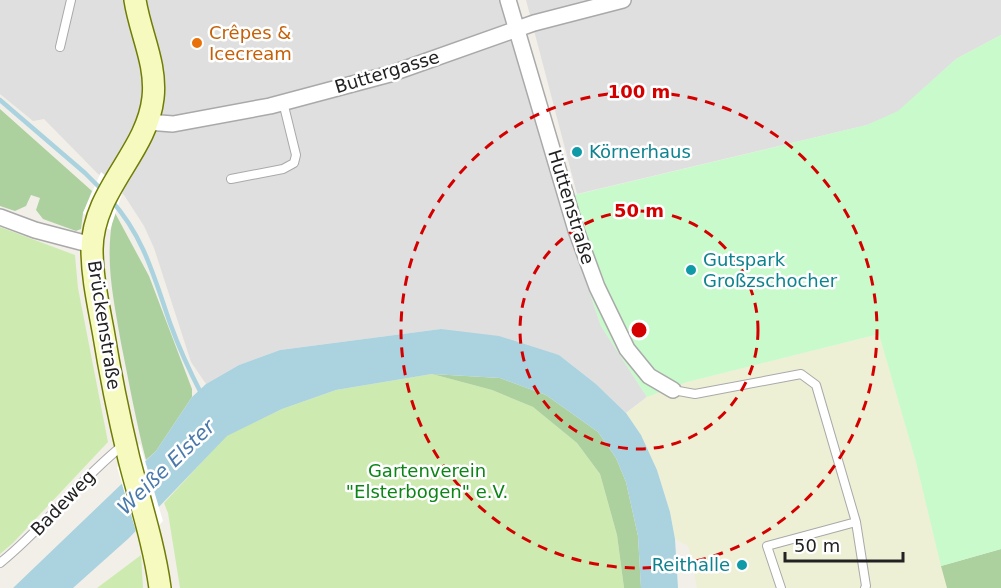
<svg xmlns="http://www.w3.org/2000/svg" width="1001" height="588" viewBox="0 0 1001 588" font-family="'DejaVu Sans',sans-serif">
<rect width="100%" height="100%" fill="#f2efe9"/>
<path fill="#e0dfdf" d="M 0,0 L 501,0 L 558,199 L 601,326 L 647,397 L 626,413 L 596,384 L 559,355 L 441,329 L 280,350 L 239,365 L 206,384 L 191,362 L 154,248 L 144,226 L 124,195 L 97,173 L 44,119 L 33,121 L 0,94 Z
M 526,0 L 1001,0 L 1001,35 L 956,59 L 898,112 L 867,125 L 577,194 Z"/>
<path fill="#eef0d5" d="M 880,334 L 916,462 L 947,588 L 697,588 L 688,546 L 675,539 L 670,512 L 657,470 L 641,435 L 626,413 L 647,397 L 687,382 Z"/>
<path fill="#cdebb0" d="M 0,227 L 75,255 L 78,288 L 108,442 L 13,543 L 0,554 Z
M 432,374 L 492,390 L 533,407 L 577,443 L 600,474 L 617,535 L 624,588 L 180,588 L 168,513 L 164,503 L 226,436 L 282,409 L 336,390 Z
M 141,555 L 143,588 L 97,588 Z"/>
<path fill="#add19e" d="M 0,109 L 92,191 L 83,213 L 81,229 L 76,231 L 43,219 L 36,210 L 40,198 L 31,195 L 26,206 L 15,211 L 0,206 Z
M 114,211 L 149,276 L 192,389 L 192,397 L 156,451 L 146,460 C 136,422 129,382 121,343 C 113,296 104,258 114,211 Z
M 432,374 L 500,378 L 546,395 L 598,432 L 616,458 L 626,482 L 638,536 L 641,588 L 624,588 L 617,535 L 600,474 L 577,443 L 533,407 L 492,390 Z
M 1001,549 L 1001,588 L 947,588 L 941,566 Z"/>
<path fill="#c8facc" d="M 1001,35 L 1001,549 L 941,566 L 916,462 L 879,334 L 687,382 L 647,397 L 601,326 L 558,199 L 867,125 L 898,111 L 956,59 Z"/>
<path fill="#aad3df" d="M 441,329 L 499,336 L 559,355 L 596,384 L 626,413 L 641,435 L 657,470 L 670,512 L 675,539 L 678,588 L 641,588 L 638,536 L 626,482 L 616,458 L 598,432 L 546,395 L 500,378 L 432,374 L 336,390 L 282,409 L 227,436 L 129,538 L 73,588 L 13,588 L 156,451 L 192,397 L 206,384 L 239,365 L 280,350 Z"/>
<path fill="#fff" d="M 101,172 L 123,191 L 110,230 L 83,213 Z
M 140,444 L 163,521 L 140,545 L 117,467 Z"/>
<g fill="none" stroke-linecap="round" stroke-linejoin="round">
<path stroke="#aad3df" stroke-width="4.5" d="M 0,100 L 85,173 L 103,191
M 111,200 C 144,237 154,277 170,323 C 179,348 190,372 202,395"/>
<defs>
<path id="lane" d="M 60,47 L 71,0
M 231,179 L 283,169 L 294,163 L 296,155 L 283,102
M 673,390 L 695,394 L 801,374 L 816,385 L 856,522 L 866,586 L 865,588
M 0,563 C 44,528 78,481 122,446
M 781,588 L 767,546 L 856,522"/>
<path id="street" d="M 508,0 L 576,230 L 597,287 L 627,349 L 649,376 L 673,390
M 147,122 L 173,124 L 270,106 L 390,74 L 534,23 L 623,0
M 0,217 L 35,230 L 92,245"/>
<path id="secondary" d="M 135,0 C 140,33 157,64 153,98 C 147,153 93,189 92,249 C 92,276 98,303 103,330 C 110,373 119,417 129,459 C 140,502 154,544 160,588"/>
</defs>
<use href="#lane" stroke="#a9a9a9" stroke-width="10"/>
<use href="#street" stroke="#a9a9a9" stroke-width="18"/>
<use href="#secondary" stroke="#707d05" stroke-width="24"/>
<use href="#lane" stroke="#fff" stroke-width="8"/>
<use href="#street" stroke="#fff" stroke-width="15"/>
<use href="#secondary" stroke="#f7fabf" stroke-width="21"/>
</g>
<g fill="none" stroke="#d40000" stroke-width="3" stroke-dasharray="10 8">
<circle cx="639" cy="330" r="119"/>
<circle cx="639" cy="330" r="238"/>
</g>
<circle fill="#e8710a" stroke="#fff" stroke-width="2" cx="197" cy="43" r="6"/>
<g fill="#0f9aa8" stroke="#fff" stroke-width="2">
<circle cx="577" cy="152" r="6"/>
<circle cx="691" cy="270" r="6"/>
<circle cx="742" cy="565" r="6"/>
</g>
<g text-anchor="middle" stroke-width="5" stroke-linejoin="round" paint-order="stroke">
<g font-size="18" fill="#c56008" stroke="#fff" text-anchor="start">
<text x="209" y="39">Crêpes &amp;<tspan x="209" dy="21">Icecream</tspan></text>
</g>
<g font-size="18" fill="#222" stroke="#fff">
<text transform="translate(387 72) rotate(-17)" y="6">Buttergasse</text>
<text transform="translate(571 207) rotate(73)" y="6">Huttenstraße</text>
<text transform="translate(104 325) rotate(81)" y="6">Brückenstraße</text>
<text transform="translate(63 503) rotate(-46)" y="6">Badeweg</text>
</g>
<g font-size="18" fill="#0d838f" stroke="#fff" text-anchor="start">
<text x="589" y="158">Körnerhaus</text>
<text x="703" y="266">Gutspark<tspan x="703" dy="21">Großzschocher</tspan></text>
<text x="730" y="571" text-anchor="end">Reithalle</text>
</g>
<g font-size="18" fill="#0c8416" stroke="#fff">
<text x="427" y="477">Gartenverein<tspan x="427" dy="21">"Elsterbogen" e.V.</tspan></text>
</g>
<g font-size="20" font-style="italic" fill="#4a7aab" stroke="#fff">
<text transform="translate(166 467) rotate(-44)" y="7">Weiße Elster</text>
</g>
</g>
<circle cx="639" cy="330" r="9" fill="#d40000" stroke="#fff" stroke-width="3"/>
<g font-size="18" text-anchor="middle" font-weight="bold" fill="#d40000" stroke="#fff" stroke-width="5" stroke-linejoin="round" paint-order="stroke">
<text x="639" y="98">100 m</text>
<text x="639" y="217">50 m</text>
</g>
<path d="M785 552v9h118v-9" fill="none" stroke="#222222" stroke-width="3"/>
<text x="794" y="552" font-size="18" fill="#222222" stroke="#ffffff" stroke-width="4.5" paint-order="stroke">50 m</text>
</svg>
